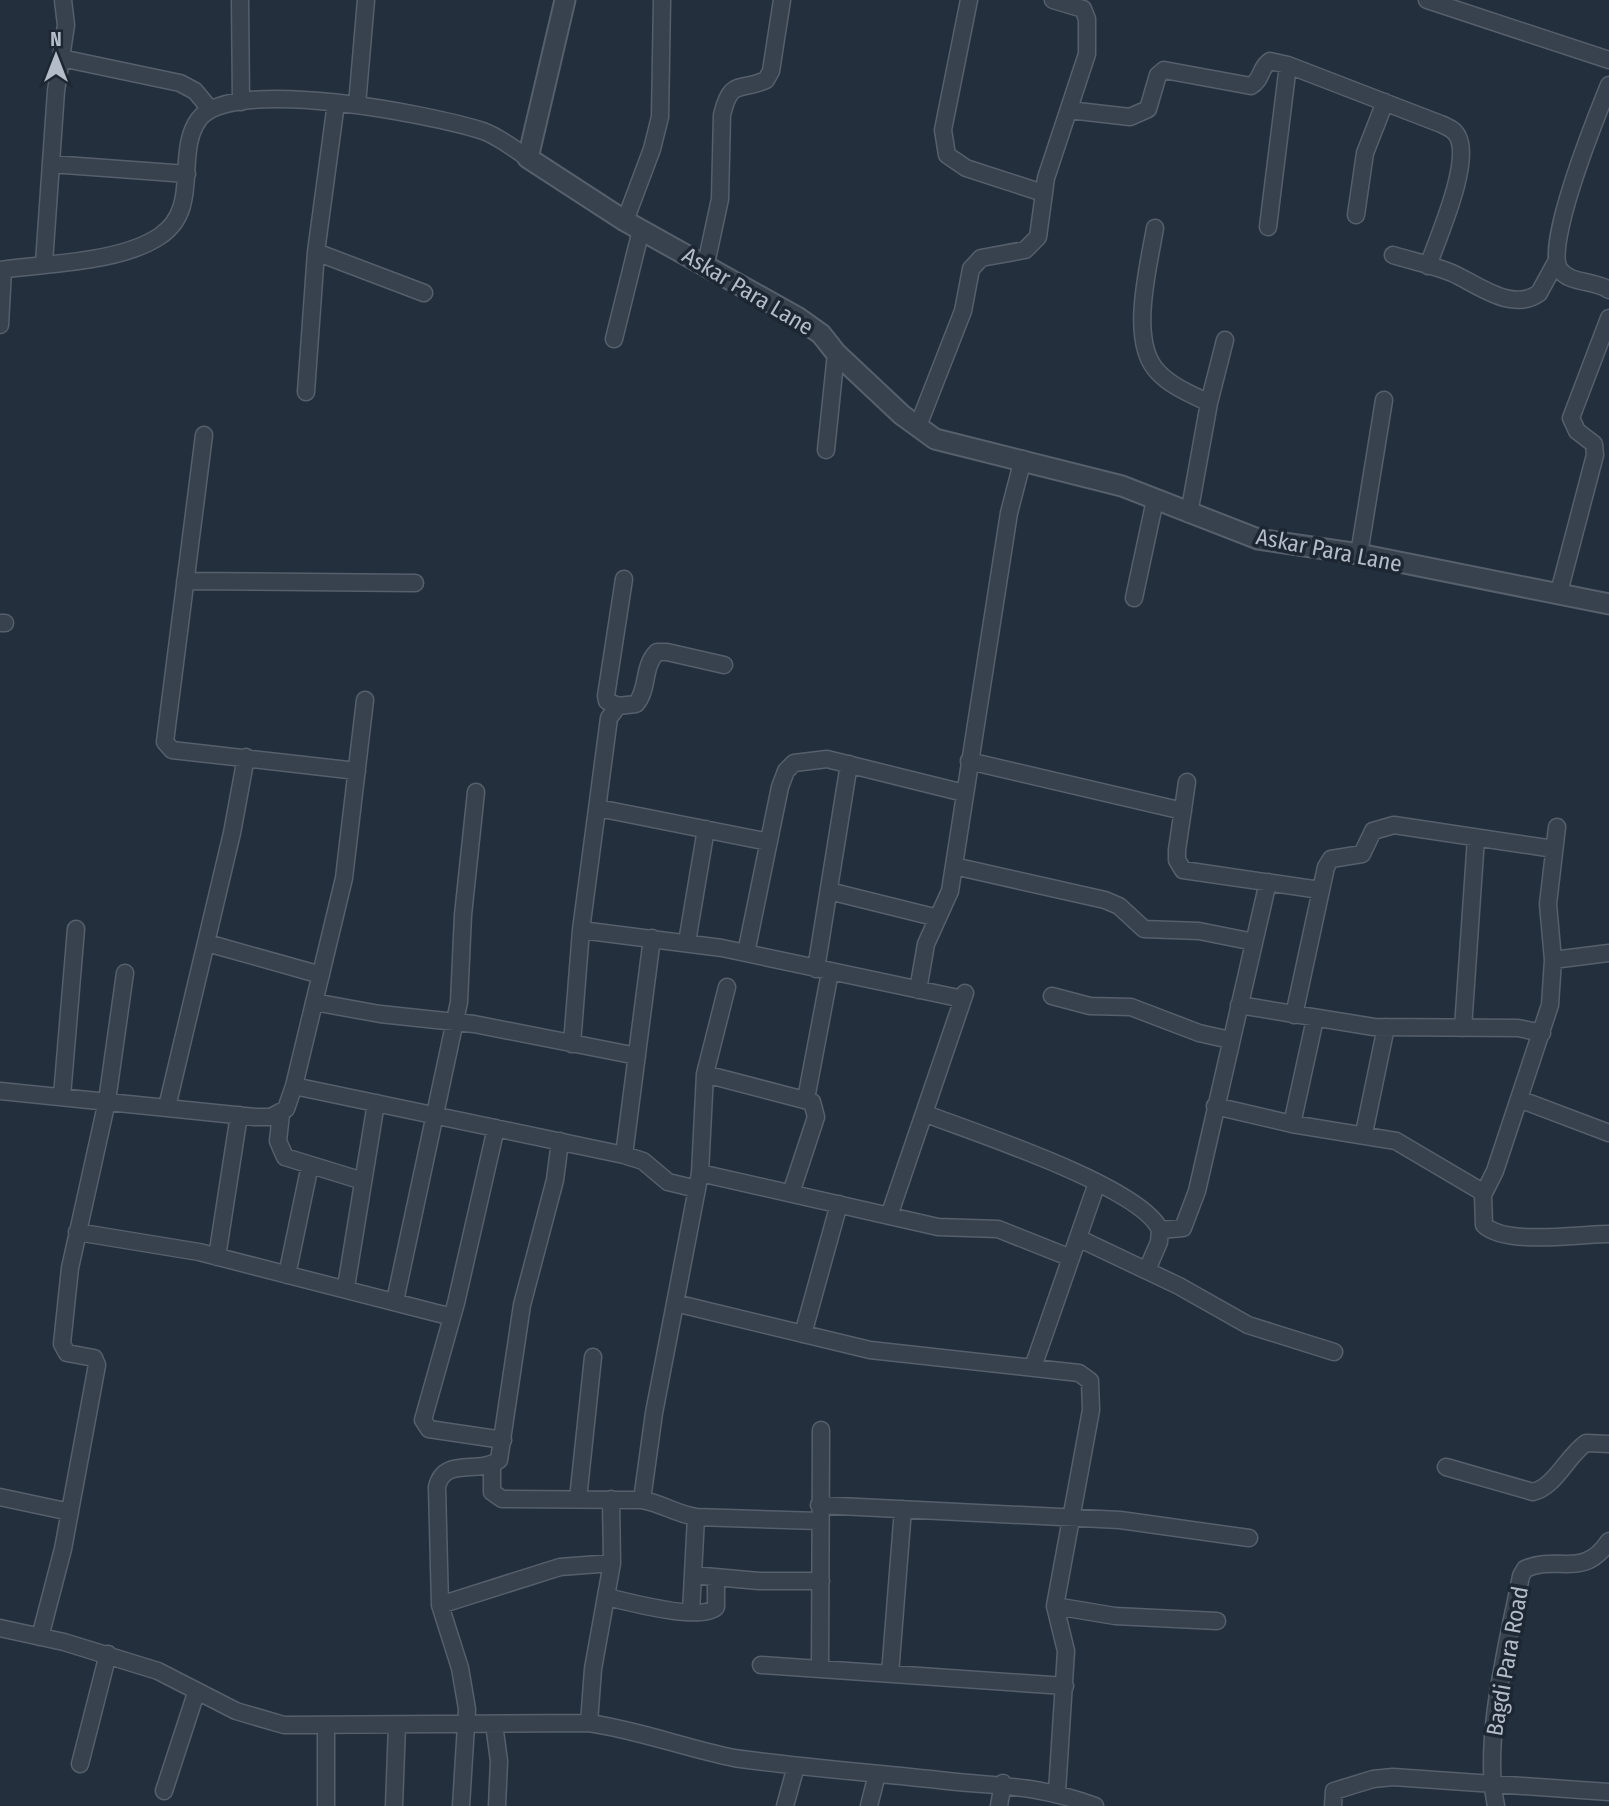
<svg xmlns="http://www.w3.org/2000/svg" width="1609" height="1806" viewBox="0 0 1609 1806" font-family="'Fira Sans Condensed',sans-serif">
<rect width="100%" height="100%" fill="#242f3e"/>
<g fill="none" stroke-linecap="round" stroke-linejoin="round">
<defs>
<path id="minor" d="M 240,0 L 241,102
M 969,0 L 943,130 L 947,155 L 966,168 L 1043,193
M 1427,0 L 1609,60
M 61,58 L 180,83 L 195,91 L 210,109
M 1609,85 C 1597,115 1543,247 1560,270 C 1570,284 1595,280 1609,290
M 357,105 L 366,0
M 1069,110 L 1130,117 L 1148,109 L 1158,75 L 1164,70 L 1251,86 C 1262,80 1260,67 1270,61 L 1288,65 L 1441,124 C 1448,127 1455,130 1458,137 C 1471,164 1438,237 1428,266
M 51,164 L 187,174
M 1356,215 L 1365,153 L 1385,102
M 625,221 L 652,149 L 660,117 L 662,0
M 1268,227 L 1288,65
M 1155,228 C 1149,265 1128,342 1158,372 C 1172,387 1191,394 1209,403
M 316,252 L 424,293
M 1393,255 C 1412,261 1433,265 1452,273 C 1477,284 1512,313 1539,293 L 1556,262
M 44,263 L 56,91 L 66,25 L 63,0
M 706,264 L 720,199 L 722,115 C 731,78 739,92 766,80 L 771,71 L 782,0
M 0,270 C 47,263 120,263 160,236 C 202,208 174,153 199,119 C 233,75 434,115 483,131 C 498,136 514,149 528,158
M 0,325 L 3,270
M 614,339 L 641,230
M 306,392 L 316,252 L 336,103
M 918,426 L 963,311 L 971,269 L 981,258 L 1025,250 L 1038,237 L 1046,178 L 1087,54 L 1087,19 L 1083,9 L 1053,0
M 204,435 L 165,742 L 172,750 L 357,771
M 826,450 L 836,353
M 1189,514 L 1209,403 L 1225,340
M 1359,554 L 1384,400
M 185,581 L 415,583
M 1559,592 L 1595,455 L 1594,444 L 1577,431 L 1571,418 L 1609,318
M 1134,598 L 1155,500
M 0,623 L 5,623
M 618,706 L 607,701 L 606,696 L 624,579
M 969,761 L 1183,811
M 1187,782 L 1177,850 L 1177,860 L 1183,870 L 1320,890
M 598,808 L 769,842
M 954,866 L 1105,900 L 1119,906 L 1144,929 L 1199,931 L 1254,942
M 829,891 L 938,918
M 581,930 L 722,948 L 963,999
M 687,942 L 706,829
M 207,943 L 321,975
M 746,953 L 780,787 L 786,771 L 794,763 L 827,759 L 964,793
M 1553,960 L 1609,953
M 816,969 L 849,764
M 918,990 L 926,944 L 950,891 L 1009,513 L 1023,459
M 1052,996 L 1090,1006 L 1131,1007 L 1199,1033 L 1230,1040
M 314,1002 L 380,1014 L 474,1024 L 637,1056
M 1239,1005 L 1374,1027 L 1518,1028 L 1542,1033
M 1294,1015 L 1326,867 L 1331,859 L 1362,854 L 1373,831 L 1394,825 L 1554,849
M 1463,1028 L 1476,838
M 572,1044 L 581,930 L 609,718 L 618,706 L 636,704 C 649,689 642,667 657,652 L 667,652 L 724,665
M 705,1074 L 812,1102 L 816,1117 L 791,1193
M 294,1086 L 624,1155 L 643,1161 L 668,1182 L 697,1189
M 0,1091 L 255,1117 L 271,1117 L 286,1109 L 294,1086 L 344,878 L 365,700
M 62,1096 L 76,929
M 806,1099 L 830,972
M 1519,1099 L 1609,1133
M 1215,1106 L 1292,1124 L 1396,1141 L 1479,1190 L 1483,1195 L 1484,1225 C 1506,1246 1578,1234 1609,1234
M 167,1107 L 232,833 L 246,757
M 281,1114 L 278,1141 L 285,1157 L 363,1181
M 926,1114 C 973,1132 1142,1187 1160,1230 L 1159,1242 L 1147,1270
M 1292,1124 L 1315,1019
M 496,1128 L 456,1303 L 423,1420 L 429,1429 L 503,1440
M 1364,1133 L 1386,1027
M 624,1155 L 652,938
M 700,1173 L 938,1227 L 998,1229 L 1071,1258
M 1483,1195 L 1495,1171 L 1550,1005 L 1553,960 L 1548,904 L 1557,827
M 889,1216 L 965,993
M 1160,1230 L 1183,1228 L 1197,1191 L 1268,882
M 77,1232 L 199,1252 L 452,1317
M 1078,1238 L 1179,1286 L 1248,1325 L 1334,1352
M 217,1257 L 239,1115
M 287,1275 L 310,1165
M 346,1287 L 376,1103
M 395,1301 L 459,1002 L 463,915 L 476,792
M 675,1303 L 870,1350 L 1079,1373 L 1090,1381 L 1091,1410 L 1055,1606 L 1066,1651 L 1057,1792
M 803,1334 L 839,1204
M 1033,1367 L 1097,1183
M 492,1465 L 492,1492 L 502,1499 L 642,1500 C 661,1503 676,1514 696,1517 L 819,1521
M 1446,1467 L 1533,1492 C 1555,1487 1567,1456 1586,1443 L 1609,1444
M 0,1497 L 70,1512
M 578,1499 L 593,1357
M 642,1500 L 654,1413 L 700,1173 L 705,1074 L 727,987
M 819,1505 L 1120,1520 L 1249,1538
M 693,1575 L 759,1581 L 821,1581
M 607,1597 C 628,1602 702,1622 716,1607 L 716,1578
M 440,1605 L 560,1567 L 612,1563
M 1055,1606 L 1115,1616 L 1217,1621
M 691,1612 L 696,1517
M 0,1628 L 64,1642 L 158,1671 L 236,1711 L 284,1725 L 589,1723 C 638,1730 685,1748 734,1758 C 805,1768 877,1773 948,1781 C 1006,1787 1038,1785 1095,1806
M 40,1637 L 63,1549 L 97,1365 L 94,1358 L 67,1353 L 62,1344 L 70,1268 L 107,1101 L 125,973
M 761,1665 L 1065,1686
M 820,1669 L 821,1430
M 890,1674 L 903,1509
M 589,1723 L 593,1669 L 612,1563 L 611,1499
M 494,1724 L 499,1761 L 497,1806
M 80,1764 L 108,1654
M 164,1791 L 196,1693
M 326,1806 L 326,1726
M 394,1806 L 397,1725
M 461,1806 L 467,1709 L 460,1668 L 440,1605 L 437,1487 C 444,1456 478,1475 499,1460 L 522,1305 L 555,1180 L 560,1141
M 785,1806 L 796,1766
M 869,1806 L 877,1774
M 999,1806 L 1003,1783
M 1333,1806 L 1334,1791 L 1373,1779 L 1393,1777 L 1609,1792
M 1496,1806 C 1482,1741 1508,1642 1521,1576 L 1525,1569 C 1558,1554 1583,1580 1609,1541"/>
<path id="tertiary" d="M 565,0 L 528,158 L 625,221 L 797,317 L 821,334 L 836,353 L 902,415 L 935,439 L 1122,486 L 1258,539 L 1359,554 L 1609,604"/>
</defs>
<use href="#minor" stroke="#565f6c" stroke-width="19"/>
<use href="#tertiary" stroke="#565f6c" stroke-width="23"/>
<use href="#minor" stroke="#38414e" stroke-width="16"/>
<use href="#tertiary" stroke="#38414e" stroke-width="19"/>
</g>
<g text-anchor="middle" stroke-width="7" stroke-linejoin="round" paint-order="stroke">
<g font-size="23" fill="#b4bcc9" stroke="#1d2633">
<text transform="translate(748 291) rotate(31)" y="8">Askar Para Lane</text>
<text transform="translate(1329 550) rotate(11)" y="8">Askar Para Lane</text>
<text transform="translate(1507 1661) rotate(-80)" y="8">Bagdi Para Road</text>
</g>
</g>
<g transform="translate(56 56)" stroke="#1d2633" stroke-width="5" paint-order="stroke">
<path d="M0-5L12 26L0 18L-12 26Z" fill="#b4bcc9"/>
<text y="-10" font-size="19" font-weight="bold" text-anchor="middle" fill="#b4bcc9">N</text>
</g>
</svg>
